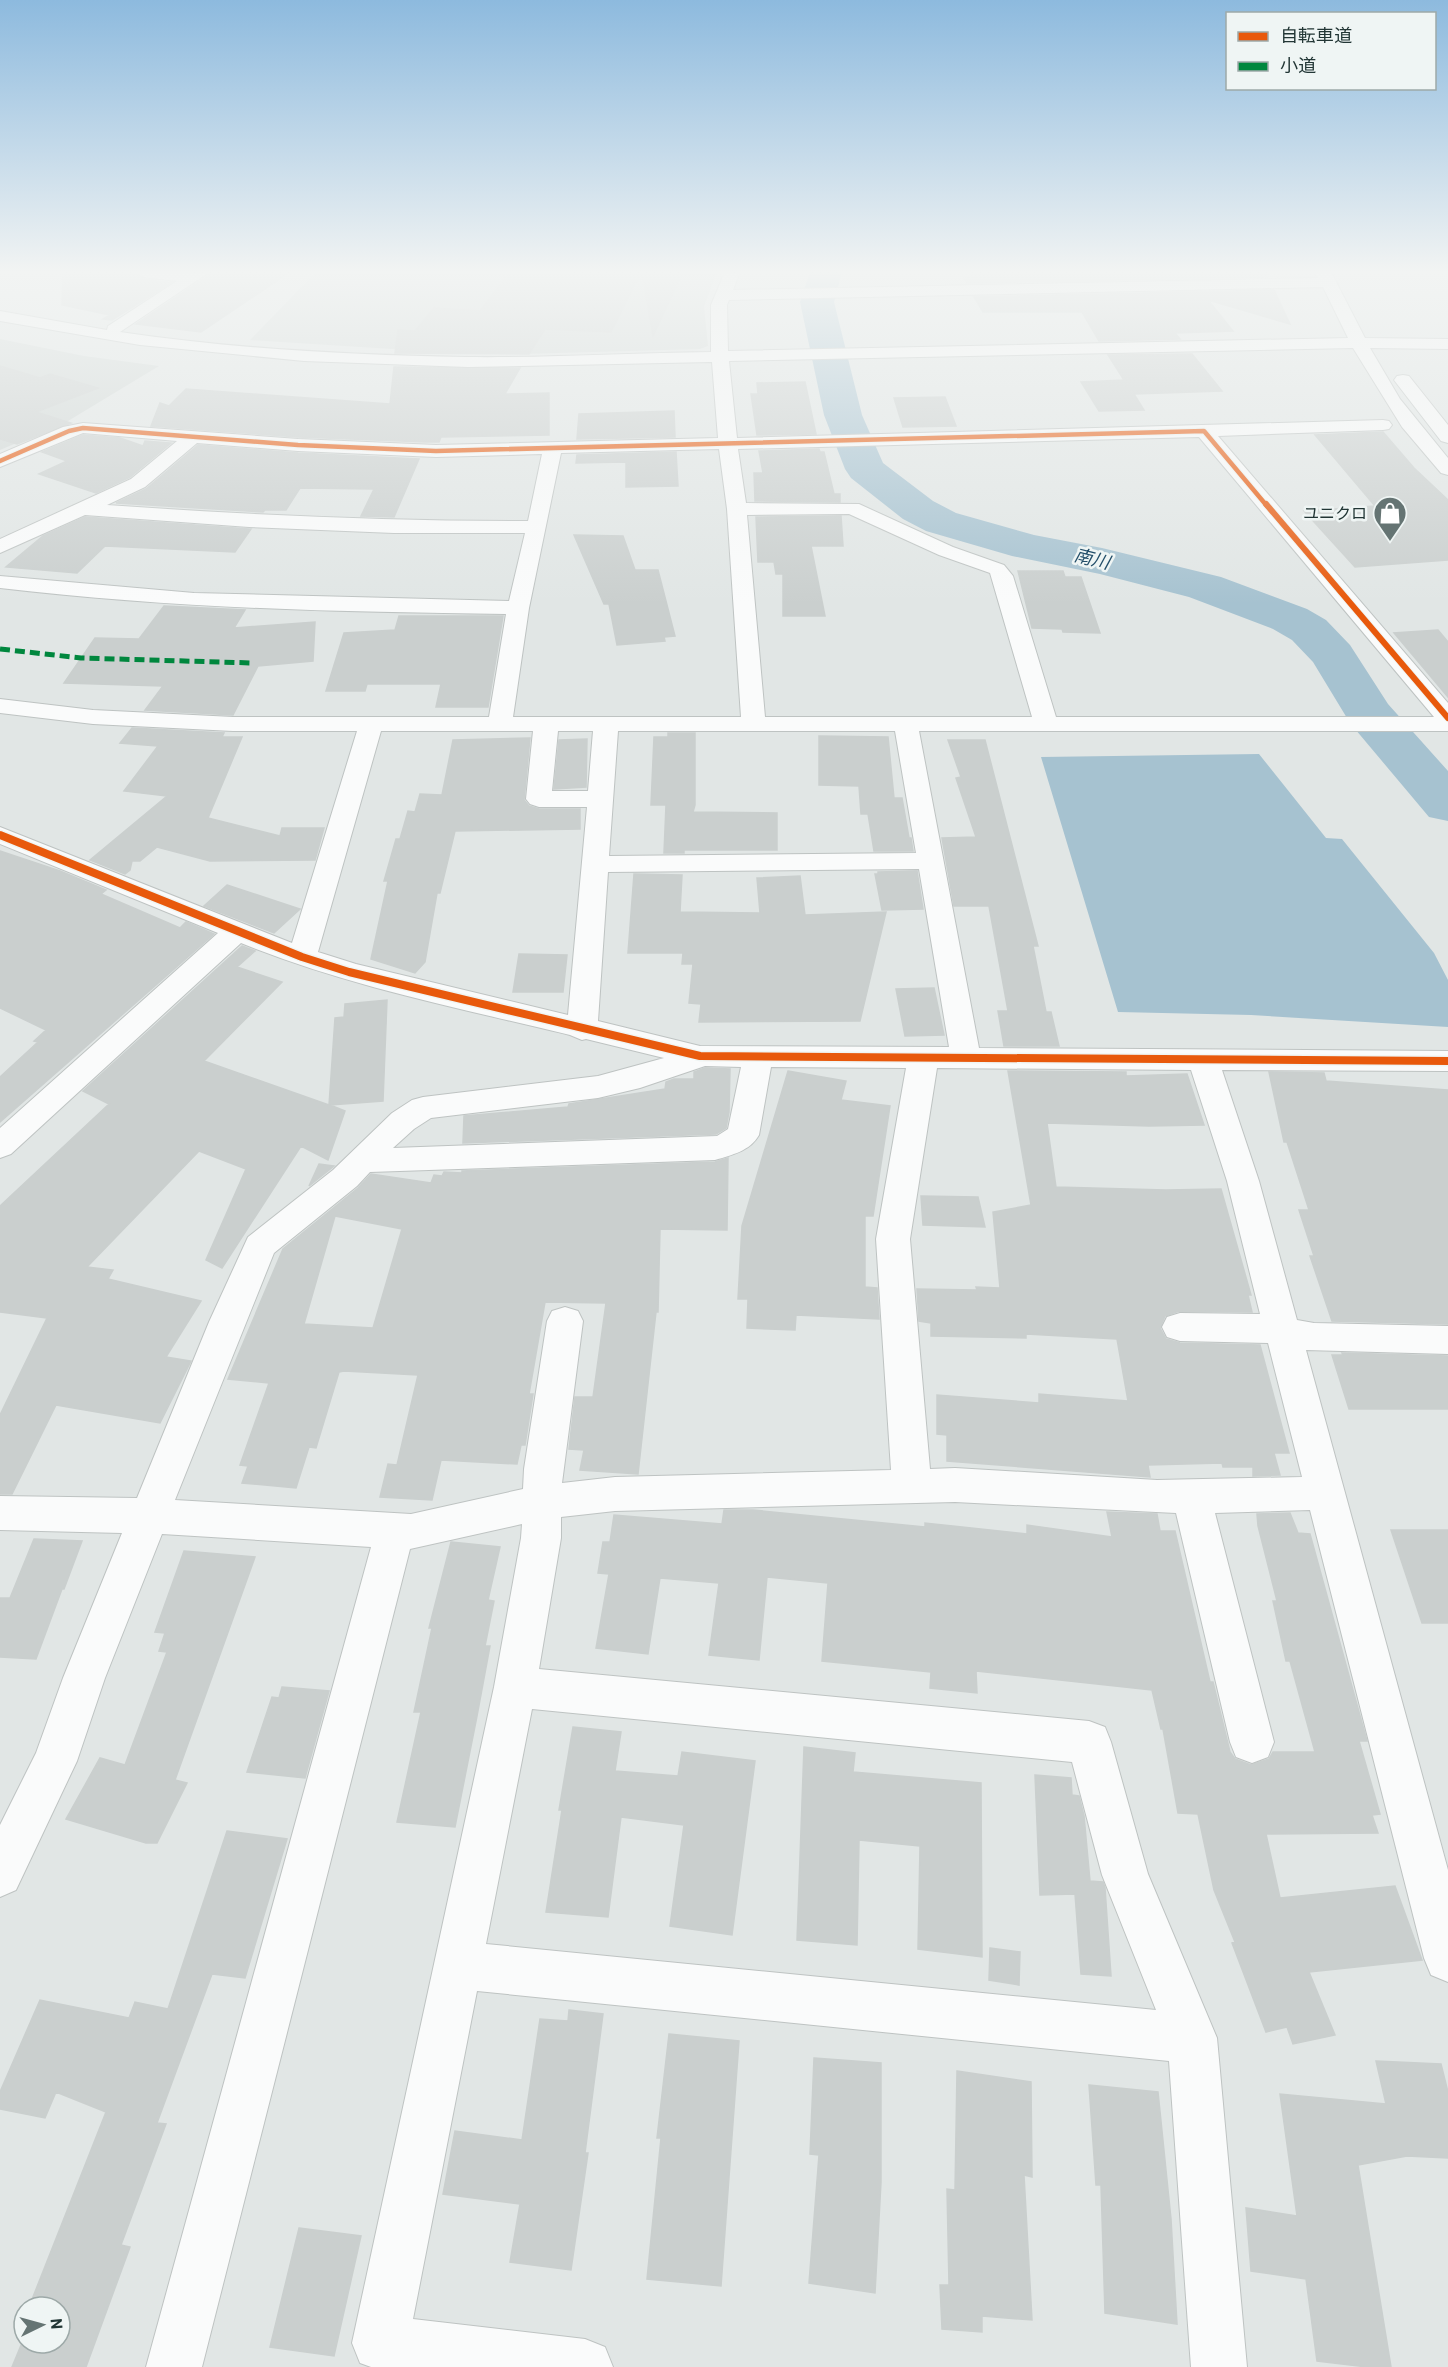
<svg xmlns="http://www.w3.org/2000/svg" width="1448" height="2367" viewBox="0 0 1448 2367" font-family="Barlow,'Noto Sans JP',sans-serif">
<rect width="100%" height="100%" fill="#e1e6e5"/>
<path fill="#d0d7d5" d="M 316,272 L 717,272 L 704,306 L 708,346 L 700,349 L 523,354 L 392,349 L 250,340 Z
M 0,339 L 84,356 L 159,366 L 68,421 L 0,450 Z"/>
<path fill="#a6c2d0" d="M 1259,754 L 1326,838 L 1342,839 L 1434,953 L 1448,980 L 1448,1027 L 1251,1015 L 1118,1012 L 1041,757 Z"/>
<g fill="none" stroke-linecap="round" stroke-linejoin="round">
<path fill="#a6c2d0" fill-rule="evenodd" d="M 810,272 L 842,272 L 834,302 L 862,415 L 883,463 L 933,501 L 956,513 L 1034,535 L 1102,548 L 1221,577 L 1307,609 L 1326,620 L 1350,645 L 1388,704 L 1448,771 L 1448,821 L 1429,817 L 1350,723 L 1313,662 L 1292,640 L 1273,629 L 1189,597 L 1100,574 L 1012,556 L 926,531 L 903,519 L 851,478 L 845,469 L 824,415 L 800,302 Z"/>
</g>
<path fill="#cacfce" stroke="#cacfce" stroke-width="1.5" fill-rule="evenodd" d="M 63,272 L 134,272 L 143,279 L 171,283 L 112,320 L 103,319 L 110,315 L 62,305 Z
M 210,272 L 290,272 L 201,332 L 136,324 L 209,275 Z
M 568,272 L 641,272 L 611,332 L 545,329 L 529,354 L 395,353 L 398,330 L 415,331 L 434,308 L 480,311 L 507,275 L 564,278 Z
M 642,272 L 683,272 L 653,336 Z
M 970,272 L 1266,272 L 1268,277 L 967,283 L 964,278 L 973,277 Z
M 1274,290 L 1290,324 L 1208,300 L 1233,331 L 1175,333 L 1180,339 L 1099,341 L 1082,312 L 983,312 L 974,297 Z
M 1192,354 L 1222,391 L 1134,394 L 1144,410 L 1099,411 L 1081,382 L 1124,380 L 1108,355 Z
M 0,366 L 40,378 L 50,374 L 98,388 L 36,412 L 71,423 L 17,444 L 0,439 Z
M 394,367 L 520,368 L 505,394 L 549,393 L 549,435 L 441,437 L 439,442 L 426,442 L 298,437 L 151,426 L 160,403 L 169,406 L 186,389 L 390,404 Z
M 805,382 L 816,434 L 757,435 L 751,394 L 758,394 L 757,383 Z
M 945,397 L 956,426 L 903,427 L 894,398 Z
M 674,411 L 675,437 L 577,439 L 579,414 Z
M 1383,432 L 1414,468 L 1448,500 L 1448,560 L 1355,567 L 1304,511 L 1375,506 L 1315,435 Z
M 83,435 L 120,438 L 143,446 L 145,441 L 171,443 L 130,477 L 96,493 L 39,474 L 67,461 L 42,452 Z
M 198,445 L 298,453 L 419,459 L 394,517 L 361,516 L 374,489 L 300,488 L 286,510 L 265,510 L 263,512 L 116,503 L 146,489 Z
M 819,449 L 820,452 L 824,452 L 834,494 L 840,494 L 840,502 L 755,501 L 754,473 L 763,473 L 759,451 Z
M 676,452 L 678,486 L 626,487 L 626,462 L 576,463 L 577,455 Z
M 841,516 L 843,546 L 811,546 L 825,616 L 783,616 L 783,574 L 776,574 L 774,562 L 758,562 L 756,517 Z
M 85,517 L 249,529 L 251,529 L 235,552 L 105,546 L 77,573 L 6,567 L 43,536 Z
M 574,535 L 623,536 L 635,570 L 658,570 L 675,636 L 664,637 L 665,641 L 617,645 L 609,604 L 604,604 Z
M 1018,571 L 1063,571 L 1065,577 L 1081,577 L 1100,633 L 1063,632 L 1062,629 L 1032,628 Z
M 164,606 L 245,610 L 234,628 L 315,622 L 313,661 L 258,666 L 233,715 L 145,710 L 163,686 L 64,683 L 95,638 L 139,639 Z
M 399,616 L 503,616 L 488,707 L 436,707 L 441,684 L 367,684 L 365,691 L 326,691 L 344,633 L 395,630 Z
M 1438,630 L 1448,642 L 1448,697 L 1394,633 Z
M 132,728 L 224,733 L 222,737 L 242,737 L 208,818 L 280,836 L 282,828 L 324,828 L 315,860 L 210,861 L 157,847 L 140,861 L 132,861 L 130,870 L 125,874 L 90,860 L 167,796 L 124,791 L 158,746 L 120,743 Z
M 668,733 L 695,733 L 695,805 L 693,812 L 777,813 L 777,850 L 684,850 L 684,853 L 664,853 L 666,805 L 651,805 L 654,737 L 668,737 Z
M 819,736 L 888,737 L 894,798 L 902,798 L 909,838 L 911,838 L 913,851 L 874,851 L 868,814 L 861,814 L 859,786 L 819,785 Z
M 530,738 L 524,800 L 529,806 L 539,809 L 580,809 L 580,829 L 455,831 L 440,893 L 437,893 L 425,962 L 415,973 L 371,959 L 388,881 L 384,881 L 396,839 L 400,839 L 408,811 L 415,812 L 420,794 L 442,795 L 453,740 Z
M 587,739 L 586,787 L 554,789 L 559,740 Z
M 948,740 L 985,740 L 1038,946 L 1033,946 L 1046,1012 L 1051,1012 L 1059,1046 L 1004,1046 L 998,1011 L 1008,1011 L 989,906 L 954,906 L 942,838 L 976,837 L 956,778 L 961,777 Z
M 0,851 L 60,871 L 106,890 L 101,894 L 180,928 L 186,922 L 214,934 L 0,1122 L 0,1077 L 38,1042 L 34,1041 L 46,1030 L 0,1008 Z
M 917,871 L 923,909 L 882,910 L 875,874 L 878,874 L 878,872 Z
M 634,874 L 682,875 L 680,912 L 760,913 L 757,878 L 800,876 L 805,915 L 886,912 L 860,1021 L 699,1022 L 701,1004 L 689,1003 L 693,964 L 682,964 L 683,953 L 628,953 Z
M 227,885 L 300,909 L 274,933 L 204,906 Z
M 242,946 L 255,951 L 237,967 L 282,982 L 204,1061 L 329,1105 L 335,1018 L 344,1017 L 345,1004 L 387,1000 L 383,1101 L 330,1105 L 345,1111 L 328,1160 L 301,1146 L 222,1268 L 206,1260 L 246,1169 L 199,1151 L 87,1267 L 113,1270 L 108,1279 L 201,1301 L 166,1357 L 191,1361 L 160,1423 L 56,1405 L 12,1494 L 0,1494 L 0,1415 L 47,1318 L 0,1312 L 0,1206 L 109,1104 L 83,1091 Z
M 519,954 L 567,955 L 563,992 L 513,992 Z
M 934,988 L 944,1035 L 905,1036 L 896,989 Z
M 705,1068 L 730,1069 L 729,1112 L 726,1128 L 716,1134 L 463,1143 L 464,1116 L 568,1107 L 569,1104 L 665,1089 L 666,1082 L 674,1079 L 694,1079 L 694,1072 Z
M 788,1071 L 846,1081 L 841,1100 L 890,1106 L 873,1216 L 865,1216 L 865,1287 L 877,1288 L 879,1319 L 796,1315 L 795,1330 L 747,1328 L 748,1299 L 738,1299 L 742,1226 Z
M 1008,1071 L 1126,1072 L 1126,1076 L 1187,1074 L 1204,1125 L 1149,1126 L 1047,1123 L 1056,1187 L 1166,1190 L 1221,1189 L 1251,1295 L 1248,1295 L 1252,1312 L 1179,1311 L 1165,1316 L 1160,1328 L 1166,1339 L 1180,1343 L 1260,1345 L 1289,1453 L 1274,1453 L 1280,1475 L 1253,1476 L 1253,1467 L 1223,1467 L 1222,1463 L 1148,1465 L 1150,1477 L 947,1461 L 947,1435 L 937,1434 L 937,1395 L 1039,1403 L 1039,1394 L 1128,1401 L 1117,1339 L 1026,1334 L 1026,1338 L 931,1336 L 931,1323 L 919,1321 L 917,1289 L 977,1290 L 976,1287 L 1000,1288 L 993,1212 L 1031,1205 Z
M 1269,1072 L 1324,1073 L 1326,1081 L 1448,1090 L 1448,1324 L 1332,1321 L 1310,1256 L 1314,1256 L 1299,1210 L 1309,1210 L 1287,1142 L 1284,1142 Z
M 728,1158 L 727,1230 L 660,1229 L 658,1312 L 656,1312 L 638,1474 L 580,1470 L 584,1450 L 569,1449 L 575,1397 L 593,1397 L 606,1303 L 545,1302 L 529,1394 L 533,1394 L 525,1445 L 521,1445 L 517,1464 L 441,1460 L 432,1500 L 380,1497 L 388,1464 L 397,1465 L 418,1375 L 344,1371 L 339,1372 L 316,1448 L 309,1447 L 296,1488 L 242,1483 L 248,1466 L 240,1465 L 269,1383 L 228,1379 L 283,1249 L 358,1188 L 371,1174 L 431,1183 L 434,1175 L 442,1176 L 444,1172 L 462,1173 L 462,1171 L 715,1162 ZM 335,1216 L 402,1229 L 373,1328 L 304,1324 Z
M 319,1164 L 334,1166 L 309,1186 Z
M 921,1196 L 978,1197 L 985,1227 L 923,1225 Z
M 1342,1353 L 1448,1356 L 1448,1409 L 1349,1409 L 1332,1355 L 1343,1355 Z
M 724,1510 L 753,1510 L 925,1527 L 925,1523 L 1027,1534 L 1027,1525 L 1112,1537 L 1107,1512 L 1157,1514 L 1160,1531 L 1175,1531 L 1210,1682 L 1213,1682 L 1230,1752 L 1235,1759 L 1251,1765 L 1269,1759 L 1273,1752 L 1315,1752 L 1290,1661 L 1286,1661 L 1273,1601 L 1277,1601 L 1258,1526 L 1257,1514 L 1290,1513 L 1298,1533 L 1310,1534 L 1367,1741 L 1359,1741 L 1380,1814 L 1372,1815 L 1378,1833 L 1266,1834 L 1280,1898 L 1395,1886 L 1422,1960 L 1309,1972 L 1335,2035 L 1293,2044 L 1287,2027 L 1266,2032 L 1232,1943 L 1235,1942 L 1214,1890 L 1198,1814 L 1178,1813 L 1163,1729 L 1161,1729 L 1152,1690 L 976,1671 L 977,1693 L 930,1688 L 931,1672 L 822,1661 L 828,1583 L 767,1577 L 759,1660 L 709,1655 L 719,1583 L 660,1578 L 648,1654 L 596,1648 L 609,1574 L 598,1573 L 603,1542 L 610,1542 L 614,1515 L 722,1524 Z
M 1391,1530 L 1448,1530 L 1448,1623 L 1422,1623 Z
M 34,1539 L 82,1541 L 64,1589 L 62,1589 L 36,1659 L 0,1657 L 0,1598 L 10,1598 Z
M 451,1542 L 500,1547 L 488,1600 L 494,1601 L 485,1646 L 490,1646 L 477,1716 L 455,1827 L 397,1822 L 421,1712 L 414,1712 L 432,1628 L 429,1628 Z
M 184,1551 L 255,1557 L 175,1780 L 187,1783 L 157,1843 L 146,1843 L 66,1819 L 100,1758 L 125,1765 L 167,1652 L 159,1651 L 165,1633 L 155,1632 Z
M 282,1687 L 329,1691 L 305,1778 L 247,1772 L 272,1697 L 279,1698 Z
M 573,1727 L 621,1732 L 615,1771 L 678,1776 L 682,1752 L 755,1761 L 732,1935 L 670,1926 L 684,1825 L 621,1817 L 608,1917 L 546,1912 L 562,1810 L 559,1810 Z
M 804,1747 L 855,1753 L 853,1772 L 981,1783 L 982,1957 L 918,1949 L 920,1846 L 859,1840 L 857,1945 L 797,1940 Z
M 1035,1775 L 1071,1778 L 1072,1795 L 1079,1796 L 1084,1816 L 1090,1881 L 1103,1882 L 1105,1888 L 1111,1976 L 1081,1974 L 1075,1894 L 1040,1895 Z
M 227,1831 L 287,1839 L 245,1978 L 212,1974 L 157,2123 L 166,2124 L 121,2245 L 130,2247 L 86,2367 L 12,2367 L 24,2338 L 24,2343 L 60,2343 L 60,2307 L 29,2307 L 106,2112 L 56,2092 L 45,2118 L 0,2109 L 0,2092 L 40,2000 L 129,2018 L 135,2002 L 168,2009 Z
M 990,1948 L 1020,1952 L 1019,1985 L 989,1980 Z
M 569,2010 L 603,2014 L 585,2153 L 588,2153 L 571,2270 L 510,2262 L 520,2204 L 443,2194 L 455,2131 L 522,2140 L 540,2019 L 568,2021 Z
M 669,2034 L 739,2041 L 721,2286 L 647,2279 L 661,2138 L 657,2138 Z
M 814,2058 L 881,2063 L 881,2182 L 875,2293 L 809,2283 L 819,2155 L 810,2154 Z
M 1376,2061 L 1441,2064 L 1448,2092 L 1448,2158 L 1407,2156 L 1358,2165 L 1391,2367 L 1367,2367 L 1317,2361 L 1306,2279 L 1251,2271 L 1246,2208 L 1297,2216 L 1280,2094 L 1386,2104 Z
M 957,2071 L 1031,2082 L 1032,2177 L 1024,2175 L 1032,2320 L 982,2316 L 982,2332 L 942,2329 L 940,2285 L 949,2285 L 947,2189 L 955,2190 Z
M 1089,2085 L 1158,2092 L 1171,2219 L 1177,2324 L 1105,2313 L 1101,2185 L 1096,2185 Z
M 299,2228 L 361,2236 L 334,2356 L 270,2347 Z"/>
<g fill="none" stroke-linecap="round" stroke-linejoin="round">
<defs>
<path id="minor" d="M 136,272 L 208,273 L 120,332 C 234,349 350,355 465,357 C 547,358 630,353 711,352 L 711,305 L 725,272 L 739,274 L 733,290 L 1318,278 L 1315,272 L 1331,272 L 1365,338 L 1448,339 L 1448,349 L 1370,348 L 1400,399 L 1448,458 L 1448,475 L 1441,473 L 1402,427 L 1353,348 L 729,361 L 737,438 L 1383,420 L 1389,421 L 1392,425 L 1389,429 L 1383,430 L 1218,436 L 1448,703 L 1448,731 L 919,731 L 979,1048 L 1448,1051 L 1448,1071 L 1222,1070 L 1259,1181 L 1297,1320 L 1314,1323 L 1448,1326 L 1448,1354 L 1306,1350 L 1448,1870 L 1448,1982 L 1431,1975 L 1424,1958 L 1310,1510 L 1215,1513 L 1274,1742 L 1268,1757 L 1252,1763 L 1236,1757 L 1230,1742 L 1176,1513 L 955,1502 L 615,1511 L 561,1517 L 561,1538 L 539,1669 L 1089,1721 L 1105,1727 L 1111,1742 L 1148,1874 L 1217,2038 L 1247,2367 L 1191,2367 L 1169,2061 L 477,1991 L 413,2319 L 585,2339 L 605,2347 L 613,2367 L 371,2367 L 360,2363 L 352,2343 L 494,1687 L 521,1538 L 522,1524 L 410,1549 L 202,2367 L 146,2367 L 371,1547 L 162,1534 L 105,1678 L 77,1761 L 16,1890 L 0,1897 L 0,1825 L 36,1753 L 63,1678 L 122,1533 L 0,1530 L 0,1496 L 137,1498 L 209,1322 L 248,1237 L 333,1170 L 392,1113 L 412,1100 L 423,1097 L 598,1076 L 664,1058 L 586,1039 L 582,1040 L 570,1035 C 459,1008 347,986 241,943 L 11,1154 L 0,1158 L 0,1128 L 218,933 L 0,844 L 0,827 L 292,943 L 357,731 L 233,731 L 93,724 L 0,713 L 0,699 L 93,710 L 233,717 L 489,717 L 506,614 C 337,612 168,608 0,588 L 0,576 L 194,593 L 509,601 L 525,533 L 394,533 L 249,527 L 85,515 L 0,553 L 0,539 L 131,479 L 177,441 L 83,433 L 0,467 L 0,454 L 63,427 L 83,423 L 298,439 L 436,445 L 718,438 L 712,362 L 468,367 L 304,361 L 140,345 L 0,321 L 0,311 L 107,330 L 108,326 L 177,281 L 143,277 ZM 1323,287 L 1348,338 L 728,351 L 727,305 L 729,300 ZM 1199,437 L 1434,717 L 1056,717 L 1013,576 L 1004,565 L 953,547 L 859,504 L 746,503 L 738,449 ZM 197,443 L 298,451 L 436,457 L 542,454 L 528,521 C 387,521 248,515 107,505 L 145,487 ZM 719,449 L 727,509 L 741,717 L 513,717 L 529,608 L 561,453 ZM 849,514 L 939,555 L 990,573 L 1032,717 L 765,717 L 747,515 ZM 381,731 L 533,731 L 526,799 L 530,804 L 539,807 L 587,807 L 568,1015 L 356,964 L 318,952 ZM 558,731 L 593,731 L 588,791 L 552,791 ZM 618,731 L 895,731 L 916,853 L 609,856 ZM 919,869 L 949,1047 L 700,1046 L 598,1021 L 608,872 ZM 705,1066 L 741,1067 L 728,1129 L 717,1136 L 393,1148 L 414,1129 L 431,1118 L 598,1098 L 640,1088 ZM 771,1067 L 906,1068 L 876,1239 L 891,1470 L 615,1477 L 562,1483 L 583,1321 L 578,1311 L 565,1307 L 552,1311 L 547,1321 L 524,1469 L 523,1489 L 411,1514 L 175,1500 L 274,1253 L 357,1186 L 370,1172 L 715,1160 C 732,1155 750,1151 759,1135 ZM 937,1068 L 1191,1070 L 1227,1181 L 1260,1314 L 1180,1313 L 1167,1317 L 1162,1327 L 1167,1337 L 1180,1341 L 1268,1343 L 1302,1477 L 1157,1480 L 955,1468 L 930,1469 L 910,1239 ZM 532,1709 L 1072,1762 L 1102,1875 L 1156,2010 L 486,1944 Z
M 1403,375 L 1409,376 L 1448,425 L 1448,443 L 1441,441 L 1394,380 L 1397,376 Z"/>
</defs>
<use href="#minor" stroke="#bec3c2" stroke-width="2"/>
<use href="#minor" fill="#fafbfb" fill-rule="evenodd"/>
<path stroke="#00873e" stroke-width="5" stroke-dasharray="10 5" stroke-linecap="butt" d="M 0,649 L 81,658 L 253,663"/>
<defs>
<path id="cycleway-far2" d="M 0,461 L 69,431 L 83,428 L 298,445 L 436,451 L 1204,431 L 1267,506"/>
<path id="cycleway-far1" d="M 1266,504 L 1448,718"/>
<path id="cycleway" d="M 0,835 L 302,957 L 349,972 L 700,1056 L 1448,1061"/>
</defs>
<use href="#cycleway-far2" stroke="#eff5f4" stroke-width="7"/>
<use href="#cycleway-far1" stroke="#eff5f4" stroke-width="8"/>
<use href="#cycleway" stroke="#eff5f4" stroke-width="11"/>
<use href="#cycleway-far2" stroke="#e8590c" stroke-width="4.5"/>
<use href="#cycleway-far1" stroke="#e8590c" stroke-width="6"/>
<use href="#cycleway" stroke="#e8590c" stroke-width="8"/>
</g>
<linearGradient id="sky" x2="0" y2="1"><stop stop-color="#8dbade"/><stop offset="0.45" stop-color="#f2f4f3"/><stop offset="1" stop-color="#f2f4f3" stop-opacity="0"/></linearGradient>
<rect width="1448" height="604" fill="url(#sky)"/>
<defs>
<symbol id="shop-pin" viewBox="-11 -11 22 30"><path d="M0 17L-7.5 6A9.5 9.5 0 1 1 7.5 6Z" fill="#657473" stroke="#eff5f4"/><path d="M-5-2.5h2.3a2.7 3.5 0 0 1 5.4 0H5L5.5 6h-11ZM-1.5-2.5h3a1.5 2.3 0 0 0-3 0Z" fill="#fff"/></symbol>
</defs>
<g fill-rule="evenodd">
<use href="#shop-pin" x="1371" y="494" width="38" height="52"/>
</g>
<g text-anchor="middle" stroke-width="5" stroke-linejoin="round" paint-order="stroke">
<g font-size="16" fill="#223635" stroke="#eff5f4" text-anchor="end">
<text x="1367" y="519">ユニクロ</text>
</g>
<g font-size="18" font-style="italic" fill="#244f6a" stroke="#eff5f4">
<text transform="translate(1092 559) rotate(14)" y="6">南川</text>
</g>
</g>
<rect x="1226" y="12" width="210" height="78" fill="#eff5f4" stroke="#9da9a8" stroke-width="1.5"/>
<rect x="1238" y="32" width="30" height="9" fill="#e8590c" stroke="#9da9a8" stroke-width="1.5"/>
<text x="1280" y="42" font-size="18" fill="#223635">自転車道</text>
<rect x="1238" y="62" width="30" height="9" fill="#00873e" stroke="#9da9a8" stroke-width="1.5"/>
<text x="1280" y="72" font-size="18" fill="#223635">小道</text>
<g transform="translate(42 2325) rotate(85)"><circle r="28" fill="#eff5f4" stroke="#9da9a8" stroke-width="1.5"/>
<path d="M0-4.5L10 22L0 15L-10 22Z" fill="#657473"/>
<text y="-9" font-size="16" font-weight="bold" text-anchor="middle" fill="#223635">N</text>
</g>
</svg>
